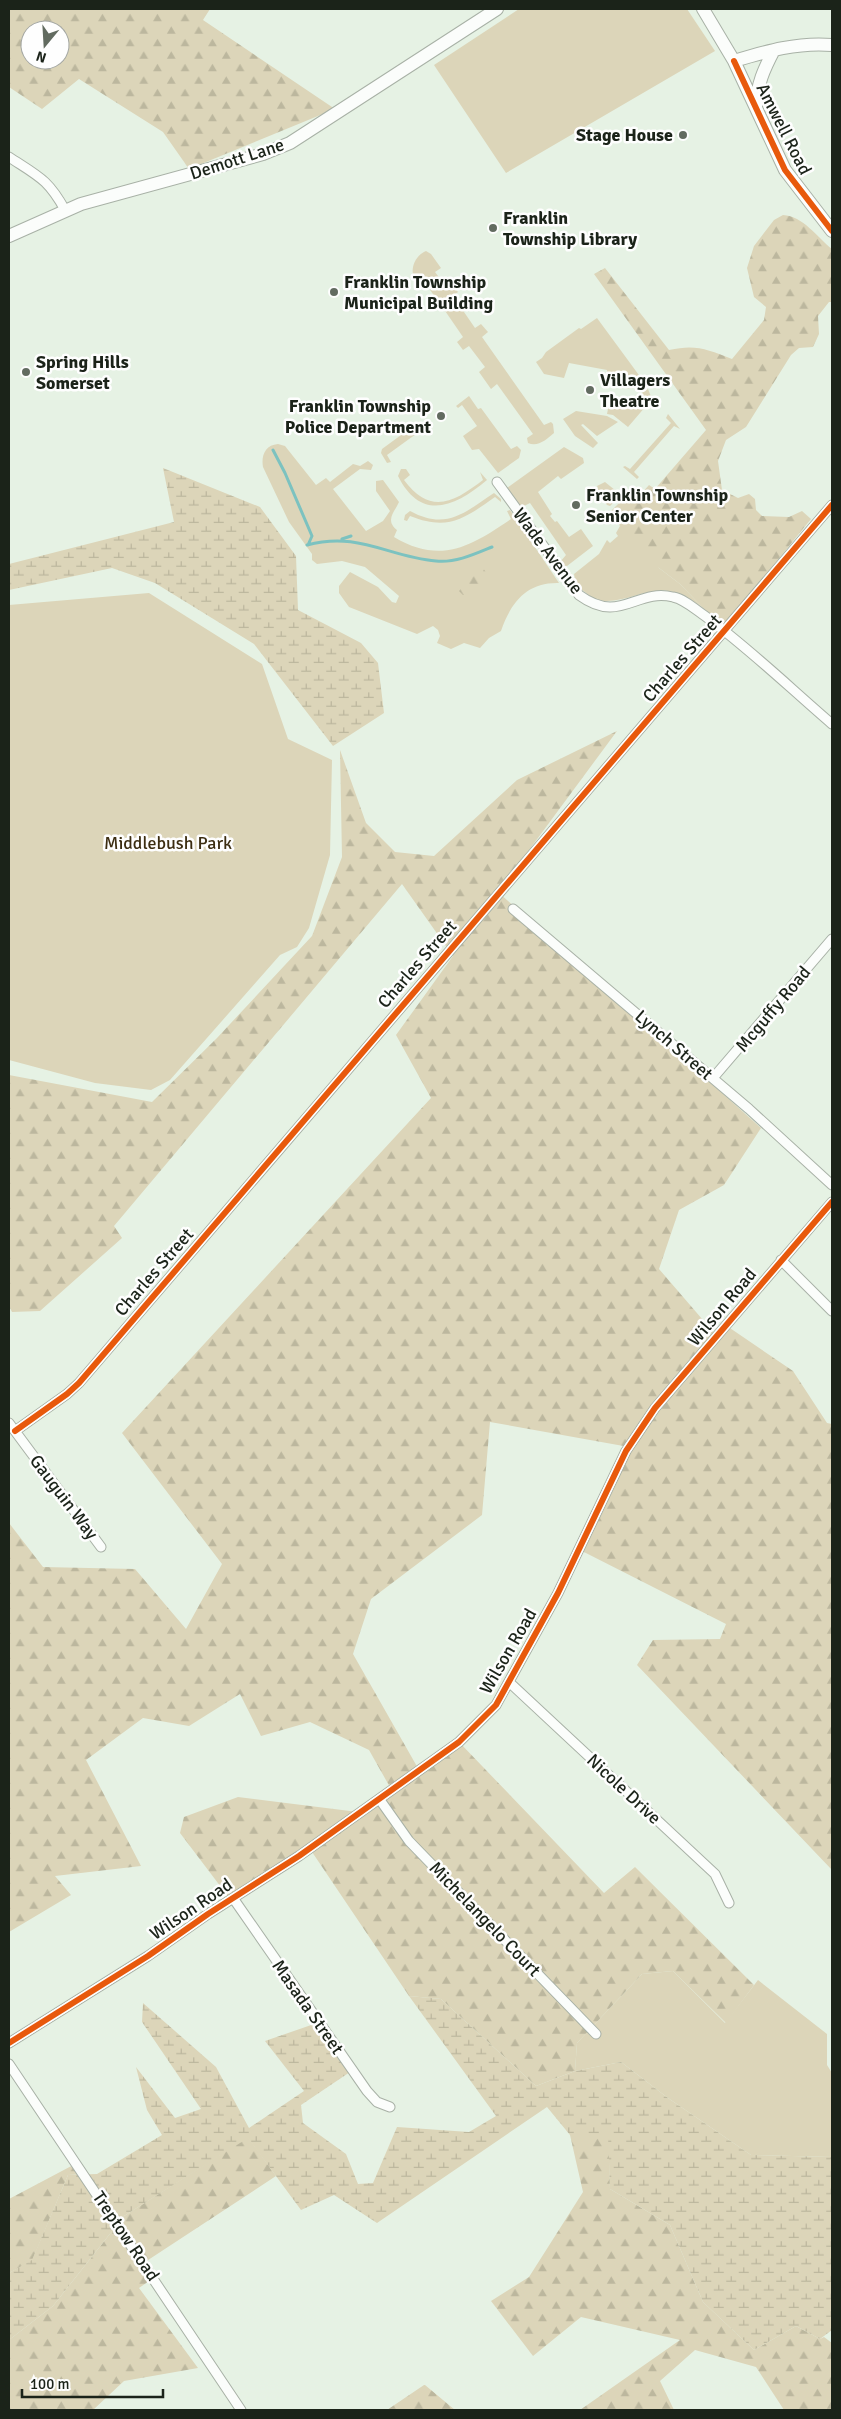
<svg xmlns="http://www.w3.org/2000/svg" width="841" height="2419" viewBox="0 0 841 2419" font-family="Signika,sans-serif">
<defs>
<pattern id="forest-firs" width="22" height="20" patternUnits="userSpaceOnUse" patternTransform="scale(1.25)"><rect width="22" height="20" fill="#dcd5b9"/><path d="M5 1l3.5 6h-7zM16 11l3.5 6h-7z" fill="#bcb79e"/></pattern>
<pattern id="wetland-marsh" width="20" height="14" patternUnits="userSpaceOnUse" patternTransform="scale(1.25)"><rect width="20" height="14" fill="#dcd5b9"/><path d="M1 5h8M5 5V1M11 12h8M15 12V8" fill="none" stroke="#bcb79e"/></pattern>
</defs>
<rect width="100%" height="100%" fill="#e6f2e4"/>
<path fill="#dcd5b9" d="M 519,9 L 687,9 L 715,51 L 506,173 L 434,65 Z
M 426,251 L 431,254 L 441,268 L 435,272 L 447,288 L 452,284 L 458,292 L 453,296 L 475,328 L 481,324 L 488,332 L 482,337 L 544,425 L 551,422 L 553,424 L 554,433 C 546,440 538,447 528,443 L 527,438 L 533,434 L 497,384 L 491,389 L 479,372 L 485,367 L 469,346 L 463,350 L 457,342 L 463,337 L 441,305 L 435,309 L 429,303 L 435,297 L 424,281 L 417,285 C 409,274 412,257 426,251 Z
M 597,318 L 644,382 C 636,390 630,389 620,387 L 622,375 L 607,372 L 607,370 L 569,363 L 564,378 L 544,374 L 536,362 L 542,358 L 546,352 L 579,328 L 581,329 Z
M 648,389 L 652,399 L 628,427 L 613,415 L 607,414 L 610,399 L 619,400 L 620,396 L 631,399 Z
M 469,396 L 478,409 L 481,408 L 511,449 L 517,446 L 521,450 L 519,458 L 498,473 L 479,449 L 472,450 L 463,436 L 477,426 L 462,405 L 458,408 L 456,406 Z
M 576,411 L 607,416 L 618,422 L 597,436 L 583,424 L 581,425 L 598,443 L 593,448 L 575,436 L 563,419 Z
M 668,414 L 680,429 L 674,426 L 634,472 L 639,477 L 637,479 L 623,467 L 625,466 L 630,469 L 671,423 L 666,418 Z
M 412,427 L 416,434 L 387,455 L 391,462 L 387,463 L 381,453 L 382,449 Z
M 278,444 L 285,446 L 316,485 L 326,478 L 330,482 L 353,464 L 360,466 L 368,461 L 373,465 L 371,470 L 360,469 L 333,489 L 366,531 L 383,521 L 390,511 L 376,491 L 376,481 L 383,480 L 399,502 C 394,513 385,520 397,530 L 394,537 C 441,565 471,546 511,519 L 507,511 L 510,510 L 559,583 C 527,582 511,602 501,631 L 489,638 L 480,648 L 464,643 L 451,649 L 437,643 L 440,636 L 438,630 L 433,626 L 417,634 L 349,607 L 339,593 L 339,586 L 350,572 L 378,587 L 392,602 L 396,603 L 399,596 L 365,567 L 342,561 L 317,564 L 312,560 L 312,554 L 289,522 L 263,467 C 261,456 265,445 278,444 Z
M 564,447 L 583,458 L 584,463 L 561,479 L 558,476 L 538,492 L 552,514 L 550,516 L 555,522 L 557,521 L 569,537 L 581,529 L 593,546 L 567,566 L 561,565 L 560,562 L 566,555 L 530,503 L 522,507 L 520,506 L 507,488 Z
M 401,469 L 406,469 L 410,475 L 404,480 C 431,516 454,502 483,480 L 480,472 L 487,480 C 455,507 421,522 398,476 Z
M 605,482 L 621,495 L 610,506 L 607,505 L 596,490 L 598,488 L 597,486 Z
M 494,493 L 501,499 L 501,502 L 495,497 C 464,519 448,531 410,516 L 407,521 L 404,520 L 405,515 L 410,511 C 447,531 465,512 494,493 Z
M 624,498 L 632,504 L 659,568 L 680,584 L 705,610 C 694,601 683,593 668,591 C 641,587 609,614 586,593 C 578,587 576,584 574,574 L 599,554 L 607,540 L 610,543 L 618,536 L 616,533 L 620,526 L 611,511 Z
M 149,593 L 262,664 L 288,739 L 332,760 L 330,855 L 309,928 L 297,947 L 280,955 L 170,1080 L 151,1090 L 95,1083 L 9,1060 L 9,605 Z
M 673,1971 L 725,2023 L 758,1980 L 827,2034 L 827,2065 L 832,2073 L 832,2157 L 751,2155 L 668,2098 L 621,2062 L 575,2071 L 577,2043 L 642,1974 Z"/>
<path fill="url(#forest-firs)" fill-rule="evenodd" d="M 9,9 L 210,9 L 203,20 L 335,109 L 189,169 L 163,132 L 79,79 L 42,109 L 9,87 ZM 30,30 L 60,30 L 60,60 L 30,60 Z
M 783,215 C 803,216 817,237 832,249 L 832,302 L 829,302 L 818,316 L 819,334 L 813,347 L 799,348 L 791,355 L 746,427 L 726,440 L 718,461 L 722,490 L 738,498 L 749,494 L 755,499 L 756,510 L 762,516 L 789,517 L 802,511 L 811,519 L 726,624 L 705,610 L 680,584 L 659,568 L 630,540 L 622,515 L 649,485 L 655,489 L 706,430 L 594,274 L 605,268 L 669,350 C 695,344 707,349 732,359 L 764,320 L 766,307 L 754,297 L 747,268 L 754,246 L 774,220 Z
M 479,567 L 483,568 L 487,574 C 481,583 475,596 463,595 L 459,591 Z
M 617,731 L 498,892 L 761,1128 L 724,1185 L 679,1210 L 659,1269 L 715,1334 L 724,1324 L 793,1371 L 827,1423 L 832,1424 L 832,1870 L 637,1665 L 653,1640 L 720,1639 L 726,1624 L 578,1549 L 629,1447 L 490,1422 L 482,1515 L 371,1599 L 353,1654 L 419,1770 L 459,1742 L 604,1893 L 635,1867 L 754,1985 L 726,2023 L 673,1971 L 642,1974 L 577,2043 L 575,2071 L 536,2086 L 441,1999 L 409,1996 L 308,1846 L 230,1899 L 180,1833 L 184,1817 L 238,1797 L 358,1812 L 391,1789 L 369,1750 L 310,1722 L 261,1736 L 240,1694 L 189,1726 L 143,1718 L 86,1760 L 141,1866 L 55,1876 L 71,1895 L 9,1932 L 9,1523 L 43,1567 L 135,1569 L 186,1629 L 222,1564 L 122,1433 L 431,1098 L 396,1035 L 453,956 L 402,884 L 114,1226 L 122,1238 L 40,1311 L 12,1312 L 9,1306 L 9,1075 L 152,1102 L 217,1038 L 312,936 L 342,857 L 340,750 L 366,823 L 395,852 L 434,856 L 517,780 Z
M 570,2135 L 609,2135 L 610,2189 L 670,2225 L 703,2302 L 754,2350 L 796,2326 L 820,2339 L 824,2337 L 832,2343 L 832,2410 L 784,2410 L 756,2367 L 695,2350 L 660,2381 L 674,2410 L 580,2410 L 680,2340 L 581,2317 L 533,2356 L 491,2301 L 529,2277 L 583,2192 Z
M 248,2137 L 276,2176 L 142,2264 L 152,2279 L 139,2288 L 198,2368 L 124,2381 L 93,2410 L 9,2410 L 9,2340 L 53,2306 L 124,2216 Z
M 77,2163 L 87,2174 L 68,2175 L 32,2261 L 9,2273 L 9,2199 Z
M 425,2385 L 455,2410 L 387,2410 L 424,2385 Z"/>
<path fill="url(#wetland-marsh)" d="M 163,468 L 260,507 L 296,556 L 298,610 L 361,643 L 378,663 L 384,713 L 333,746 L 254,644 L 155,583 L 112,568 L 9,590 L 9,564 L 174,522 Z
M 409,1996 L 441,1999 L 536,2086 L 575,2071 L 621,2062 L 668,2098 L 751,2155 L 832,2157 L 832,2330 L 820,2339 L 796,2326 L 754,2350 L 703,2302 L 670,2225 L 610,2189 L 608,2135 L 570,2135 L 547,2107 L 377,2223 L 334,2195 L 301,2210 L 248,2138 L 124,2216 L 53,2306 L 9,2340 L 9,2273 L 32,2260 L 68,2175 L 97,2174 L 162,2135 L 147,2110 L 136,2067 L 175,2118 L 201,2109 L 142,2022 L 143,2003 L 216,2067 L 249,2128 L 304,2091 L 265,2041 L 317,2023 L 350,2072 L 301,2105 L 303,2123 L 346,2154 L 358,2184 L 373,2183 L 397,2127 L 469,2132 L 496,2116 Z"/>
<g fill="none" stroke-linecap="round" stroke-linejoin="round">
<path stroke="#7cc2c0" stroke-width="3" d="M 273,450 L 285,473 L 312,536 L 308,545
M 342,539 L 351,536
M 307,545 C 359,531 388,557 436,561 C 456,563 475,554 492,547"/>
<defs>
<path id="street" d="M 9,157 C 38,176 48,179 65,210
M 497,482 L 579,595 C 620,625 636,588 673,597 C 684,599 695,609 705,616 C 750,649 790,688 832,724
M 513,909 L 749,1109 L 832,1185
M 713,1078 L 832,939
M 781,1260 L 832,1311
M 9,1423 L 101,1547
M 15,1431 L 67,1394 L 79,1383 L 832,505
M 509,1682 L 715,1874 L 729,1903
M 380,1800 L 409,1841 L 596,2034
M 233,1898 L 367,2091 L 377,2102 L 390,2107
M 9,2043 L 148,1956 L 208,1914 L 299,1856 L 459,1742 L 496,1705 L 558,1593 L 626,1451 L 655,1408 L 832,1202
M 9,2064 L 241,2410"/>
<path id="secondary" d="M 703,9 L 734,61 L 785,170 L 832,231
M 734,61 C 767,51 798,42 832,45
M 756,107 C 757,84 764,69 774,50
M 9,236 L 81,204 L 263,154 L 290,143 L 497,9"/>
</defs>
<use href="#street" stroke="#a8b1a6" stroke-width="11"/>
<use href="#secondary" stroke="#a8b1a6" stroke-width="14"/>
<use href="#street" stroke="#fbfdfb" stroke-width="9"/>
<use href="#secondary" stroke="#fbfdfb" stroke-width="12"/>
<defs>
<path id="cycleway" d="M 734,61 L 785,170 L 832,231
M 15,1431 L 67,1394 L 79,1383 L 832,505
M 9,2043 L 148,1956 L 208,1914 L 299,1856 L 459,1742 L 496,1705 L 558,1593 L 626,1451 L 655,1408 L 832,1202"/>
</defs>
<use href="#cycleway" stroke="#fefefe" stroke-width="9"/>
<use href="#cycleway" stroke="#e8590c" stroke-width="6"/>
</g>
<g fill="#626b60" stroke="#fefefe" stroke-width="2">
<circle cx="683" cy="135" r="5"/>
<circle cx="493" cy="228" r="5"/>
<circle cx="334" cy="292" r="5"/>
<circle cx="26" cy="372" r="5"/>
<circle cx="590" cy="390" r="5"/>
<circle cx="441" cy="416" r="5"/>
<circle cx="576" cy="505" r="5"/>
</g>
<g text-anchor="middle" stroke-width="5" stroke-linejoin="round" paint-order="stroke">
<g font-size="18" fill="#1b2319" stroke="#fefefe">
<text transform="translate(784 129) rotate(63)" y="6">Amwell Road</text>
<text transform="translate(237 159) rotate(-18)" y="6">Demott Lane</text>
<text transform="translate(548 551) rotate(53)" y="6">Wade Avenue</text>
<text transform="translate(682 658) rotate(-49)" y="6">Charles Street</text>
<text transform="translate(417 964) rotate(-49)" y="6">Charles Street</text>
<text transform="translate(773 1009) rotate(-50)" y="6">Mcguffy Road</text>
<text transform="translate(674 1045) rotate(41)" y="6">Lynch Street</text>
<text transform="translate(154 1272) rotate(-49)" y="6">Charles Street</text>
<text transform="translate(722 1307) rotate(-50)" y="6">Wilson Road</text>
<text transform="translate(64 1497) rotate(53)" y="6">Gauguin Way</text>
<text transform="translate(508 1651) rotate(-60)" y="6">Wilson Road</text>
<text transform="translate(624 1789) rotate(43)" y="6">Nicole Drive</text>
<text transform="translate(191 1909) rotate(-34)" y="6">Wilson Road</text>
<text transform="translate(485 1919) rotate(46)" y="6">Michelangelo Court</text>
<text transform="translate(308 2007) rotate(55)" y="6">Masada Street</text>
<text transform="translate(126 2236) rotate(56)" y="6">Treptow Road</text>
</g>
<g font-size="18" font-weight="bold" fill="#1b2319" stroke="#fefefe" text-anchor="start">
<text x="673" y="141" text-anchor="end">Stage House</text>
<text x="503" y="224">Franklin<tspan x="503" dy="21">Township Library</tspan></text>
<text x="344" y="288">Franklin Township<tspan x="344" dy="21">Municipal Building</tspan></text>
<text x="36" y="368">Spring Hills<tspan x="36" dy="21">Somerset</tspan></text>
<text x="600" y="386">Villagers<tspan x="600" dy="21">Theatre</tspan></text>
<text x="431" y="412" text-anchor="end">Franklin Township<tspan x="431" dy="21">Police Department</tspan></text>
<text x="586" y="501">Franklin Township<tspan x="586" dy="21">Senior Center</tspan></text>
</g>
<g font-size="18" fill="#3c2d11" stroke="#fefefe">
<text x="168" y="849">Middlebush Park</text>
</g>
</g>
<rect width="841" height="2419" fill="none" stroke="#1b2319" stroke-width="20"/>
<g transform="translate(45 45) rotate(198)"><circle r="24" fill="#fefefe" stroke="#a3a6a2"/>
<path d="M0-4L9 19L0 12L-9 19Z" fill="#626b60"/>
<text y="-8" font-size="14" font-weight="bold" text-anchor="middle" fill="#1b2319">N</text>
</g>
<path d="M22 2389v8h141v-8" fill="none" stroke="#1b2319" stroke-width="2.5"/>
<text x="30" y="2389" font-size="15" fill="#1b2319" stroke="#fefefe" stroke-width="4" paint-order="stroke">100 m</text>
</svg>
